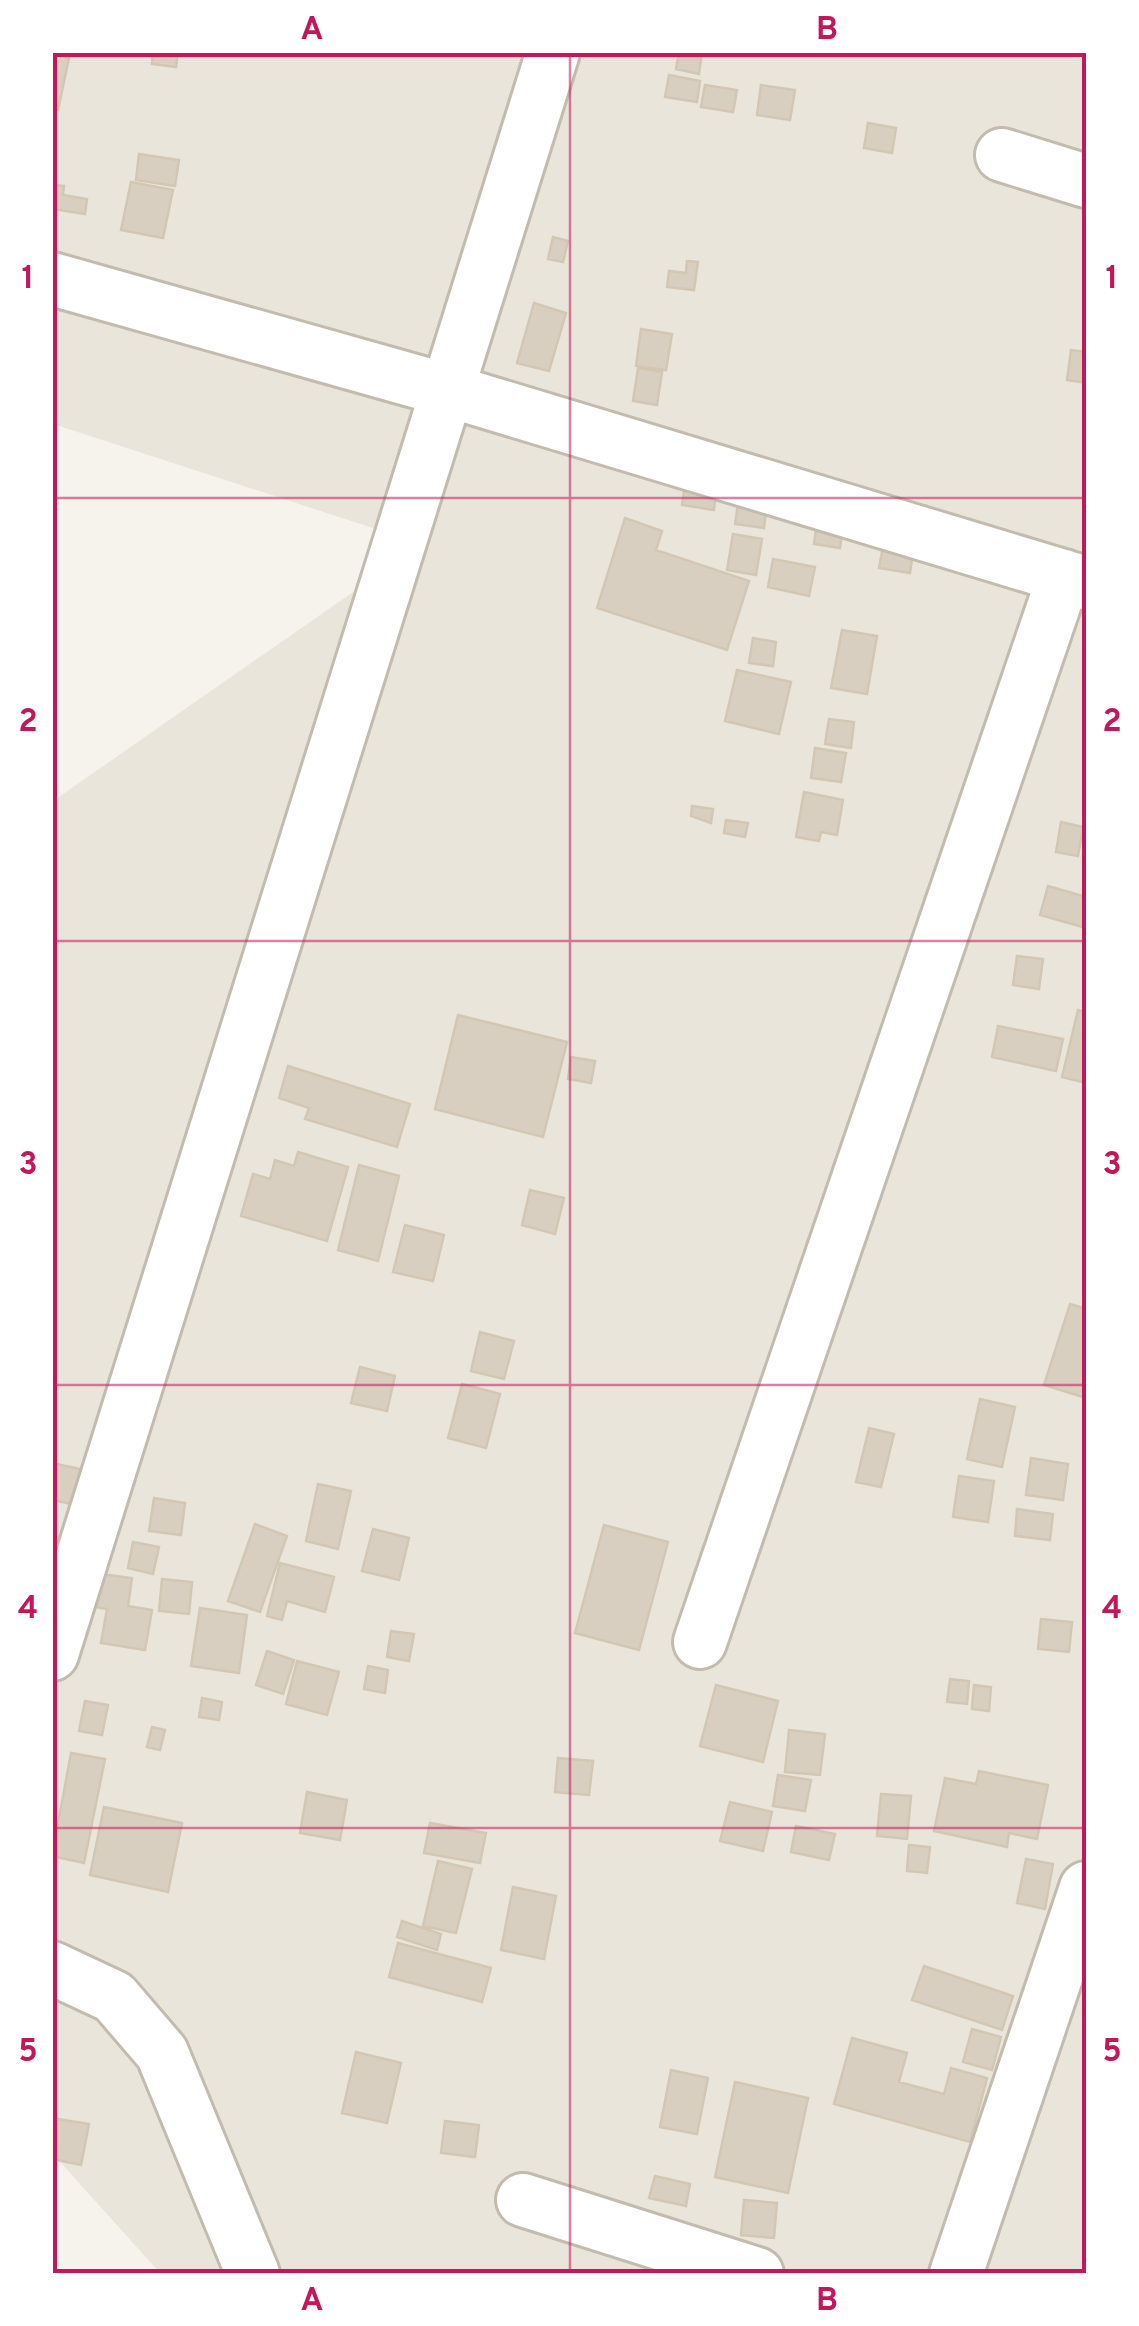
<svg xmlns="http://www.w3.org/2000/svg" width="1139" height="2326" viewBox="0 0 1139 2326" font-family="Overpass,sans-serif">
<rect width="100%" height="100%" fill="#f6f3ec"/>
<path fill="#eae5da" d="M 53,53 L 1086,53 L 1086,2273 L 160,2273 L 53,2154 L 53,801 L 422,544 L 53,424 Z"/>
<path fill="#d8cfc1" stroke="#d3c7b4" stroke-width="2.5" d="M 153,52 L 178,52 L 176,67 L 152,64 Z
M 679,52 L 702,53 L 699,74 L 676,69 Z
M 52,54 L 69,58 L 58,110 L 52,109 Z
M 669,75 L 700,81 L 697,102 L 665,97 Z
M 705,85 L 737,90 L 733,112 L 701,107 Z
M 761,85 L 795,90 L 790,120 L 757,115 Z
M 868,123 L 896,128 L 892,153 L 864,148 Z
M 139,154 L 179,160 L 175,186 L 136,180 Z
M 131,182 L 173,190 L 163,238 L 121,230 Z
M 53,185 L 64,186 L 63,195 L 87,199 L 85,214 L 52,209 Z
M 553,237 L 568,241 L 563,262 L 548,259 Z
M 687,261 L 698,262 L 694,290 L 667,287 L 669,271 L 686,273 Z
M 534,303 L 566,313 L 549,371 L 517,363 Z
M 641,329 L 672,334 L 666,370 L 636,366 Z
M 1071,350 L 1086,352 L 1086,383 L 1067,380 Z
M 638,368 L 662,372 L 657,405 L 633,401 Z
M 686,478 L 717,483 L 714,510 L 682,505 Z
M 739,498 L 767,502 L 764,528 L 735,524 Z
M 625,518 L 662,531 L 656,550 L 749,581 L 727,650 L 597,608 Z
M 817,522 L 843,526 L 840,548 L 814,544 Z
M 733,534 L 762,539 L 756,575 L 727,570 Z
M 883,547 L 913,552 L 910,573 L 879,568 Z
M 773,559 L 815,567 L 809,596 L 768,587 Z
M 842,630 L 877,636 L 867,694 L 831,688 Z
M 753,638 L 776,642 L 773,666 L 749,663 Z
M 737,670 L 791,682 L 779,734 L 725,721 Z
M 829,719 L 854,722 L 851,748 L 825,744 Z
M 815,748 L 846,753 L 841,782 L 811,778 Z
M 804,792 L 843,800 L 837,835 L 821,832 L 819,841 L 796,837 Z
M 692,806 L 713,809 L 711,823 L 691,816 Z
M 726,820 L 748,823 L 745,837 L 724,833 Z
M 1061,822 L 1083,827 L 1078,856 L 1056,852 Z
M 1048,886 L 1086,897 L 1086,928 L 1040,915 Z
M 1017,956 L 1043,959 L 1039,989 L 1013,985 Z
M 1078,1010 L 1086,1012 L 1086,1083 L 1062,1077 Z
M 458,1015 L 567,1042 L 543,1137 L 435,1109 Z
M 998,1026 L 1063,1039 L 1056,1071 L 992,1057 Z
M 571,1057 L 595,1061 L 591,1083 L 568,1079 Z
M 288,1066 L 410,1104 L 397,1147 L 305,1119 L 309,1108 L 279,1098 Z
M 298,1152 L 348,1167 L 327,1241 L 241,1216 L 253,1174 L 270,1179 L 275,1160 L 294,1166 Z
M 359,1165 L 399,1176 L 378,1261 L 338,1250 Z
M 530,1190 L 564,1198 L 555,1234 L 522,1225 Z
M 405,1225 L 444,1235 L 433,1281 L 393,1272 Z
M 1070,1304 L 1086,1309 L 1086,1398 L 1044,1385 Z
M 480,1332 L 514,1341 L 504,1379 L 471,1371 Z
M 360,1367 L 395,1376 L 387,1411 L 351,1403 Z
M 462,1384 L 500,1394 L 486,1448 L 448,1438 Z
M 980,1399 L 1015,1407 L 1002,1467 L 967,1459 Z
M 869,1428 L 894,1434 L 881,1487 L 856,1482 Z
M 1031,1458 L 1068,1464 L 1063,1500 L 1026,1495 Z
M 52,1463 L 89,1471 L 81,1506 L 52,1500 Z
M 959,1476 L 994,1481 L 988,1522 L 953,1517 Z
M 318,1484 L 351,1491 L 338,1549 L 306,1541 Z
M 154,1498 L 185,1503 L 181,1535 L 149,1531 Z
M 1017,1509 L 1053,1514 L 1050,1540 L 1015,1536 Z
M 255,1524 L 287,1536 L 260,1612 L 228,1601 Z
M 604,1525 L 668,1542 L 639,1650 L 575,1633 Z
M 373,1529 L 409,1538 L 399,1580 L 362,1571 Z
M 133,1542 L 159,1547 L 153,1574 L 128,1568 Z
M 280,1563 L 334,1577 L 325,1612 L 287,1601 L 282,1620 L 267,1616 Z
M 100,1574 L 132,1578 L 128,1606 L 152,1610 L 145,1650 L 101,1643 L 107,1609 L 95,1607 Z
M 162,1579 L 192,1582 L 189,1614 L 159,1611 Z
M 200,1608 L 247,1615 L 239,1673 L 191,1666 Z
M 1041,1619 L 1072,1622 L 1069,1652 L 1038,1649 Z
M 391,1631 L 414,1634 L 409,1661 L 387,1657 Z
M 267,1651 L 294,1660 L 283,1694 L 256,1685 Z
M 297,1661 L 339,1672 L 327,1715 L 286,1704 Z
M 368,1666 L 388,1670 L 385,1693 L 364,1689 Z
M 950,1679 L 969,1681 L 967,1704 L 947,1702 Z
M 716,1685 L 778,1701 L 763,1762 L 700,1746 Z
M 974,1685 L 991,1687 L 989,1711 L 972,1709 Z
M 202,1698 L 222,1702 L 219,1720 L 199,1717 Z
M 85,1701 L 108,1705 L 102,1735 L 79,1731 Z
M 152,1727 L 165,1730 L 160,1750 L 147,1747 Z
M 789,1730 L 825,1734 L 820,1775 L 785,1772 Z
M 71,1753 L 105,1759 L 84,1863 L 52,1856 Z
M 558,1758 L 593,1761 L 589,1795 L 555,1792 Z
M 979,1771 L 1048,1785 L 1037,1839 L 1009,1833 L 1007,1847 L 934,1831 L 945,1778 L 976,1784 Z
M 778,1775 L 811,1780 L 805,1811 L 773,1806 Z
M 307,1792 L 347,1800 L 340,1840 L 300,1833 Z
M 881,1794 L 911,1796 L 907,1839 L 877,1836 Z
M 730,1802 L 772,1812 L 763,1851 L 720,1841 Z
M 104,1807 L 182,1823 L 168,1892 L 90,1875 Z
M 430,1823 L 486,1833 L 480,1863 L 424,1853 Z
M 796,1826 L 835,1834 L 829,1860 L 791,1852 Z
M 909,1845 L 930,1847 L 927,1873 L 907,1871 Z
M 1026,1859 L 1053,1864 L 1045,1909 L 1017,1903 Z
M 438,1861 L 472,1869 L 456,1933 L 423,1926 Z
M 513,1887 L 556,1896 L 544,1959 L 501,1950 Z
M 402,1921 L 441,1934 L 437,1950 L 397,1937 Z
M 398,1943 L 491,1968 L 482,2002 L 389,1977 Z
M 924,1966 L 1013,1996 L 1002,2030 L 912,2000 Z
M 972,2029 L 1001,2037 L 992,2070 L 963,2062 Z
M 852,2038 L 907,2053 L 899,2082 L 944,2094 L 951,2068 L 987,2078 L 970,2142 L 834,2104 Z
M 356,2052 L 401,2063 L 387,2123 L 342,2113 Z
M 671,2070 L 708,2078 L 697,2134 L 660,2127 Z
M 735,2082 L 808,2098 L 788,2193 L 715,2177 Z
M 52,2118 L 89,2124 L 81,2165 L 52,2159 Z
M 445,2121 L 479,2125 L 475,2157 L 441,2153 Z
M 655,2176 L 690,2184 L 686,2206 L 649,2198 Z
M 744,2200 L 777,2203 L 774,2238 L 741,2235 Z"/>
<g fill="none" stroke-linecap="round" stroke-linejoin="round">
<defs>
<path id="street" d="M 1002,155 L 1086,181
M 52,279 L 450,391 L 1086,583
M 700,1642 L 1064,576
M 52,1654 L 553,52
M 52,1968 L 114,1997 L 162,2053 L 253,2274
M 523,2200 L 757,2274
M 956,2274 L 1086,1888"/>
</defs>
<use href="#street" stroke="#c2bbae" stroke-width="58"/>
<use href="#street" stroke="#fff" stroke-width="52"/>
</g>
<path fill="none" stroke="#c2185b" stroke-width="2.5" stroke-opacity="0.55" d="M 570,52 L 570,2274M 52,498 L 1086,498M 52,941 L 1086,941M 52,1385 L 1086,1385M 52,1828 L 1086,1828"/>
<rect width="1139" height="2326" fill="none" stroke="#ffffff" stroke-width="110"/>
<rect x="55" y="55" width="1029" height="2216" fill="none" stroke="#c2185b" stroke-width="4"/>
<g font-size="32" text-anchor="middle" font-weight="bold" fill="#c2185b">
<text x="312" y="39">A</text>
<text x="827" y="39">B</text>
<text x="28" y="288">1</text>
<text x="1112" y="288">1</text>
<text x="28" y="731">2</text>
<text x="1112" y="731">2</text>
<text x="28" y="1174">3</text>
<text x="1112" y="1174">3</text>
<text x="28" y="1618">4</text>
<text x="1112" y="1618">4</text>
<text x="28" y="2061">5</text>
<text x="1112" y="2061">5</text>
<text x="312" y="2310">A</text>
<text x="827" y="2310">B</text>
</g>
</svg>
